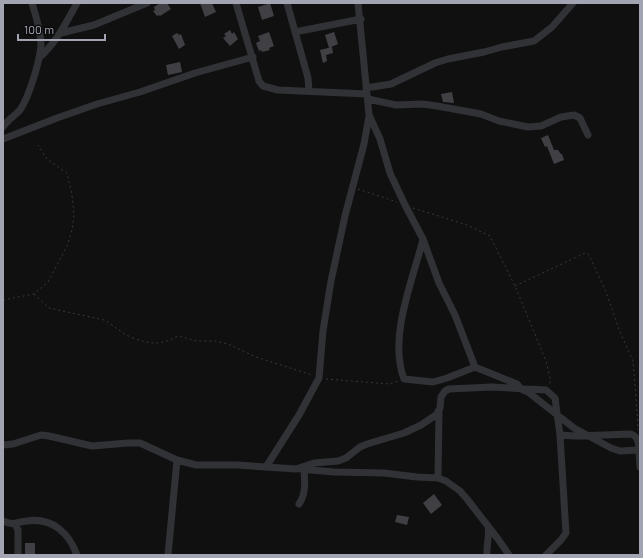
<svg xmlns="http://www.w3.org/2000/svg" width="643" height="558" viewBox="0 0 643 558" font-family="Barlow,sans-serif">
<rect width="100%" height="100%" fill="#101011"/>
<path fill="#404044" d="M 160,3 L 167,3 L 171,9 L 160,16 L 159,15 L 157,16 L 153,11 L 155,10 L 154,7 Z
M 200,3 L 212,3 L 216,12 L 205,17 Z
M 270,3 L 274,16 L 262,20 L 258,7 Z
M 230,30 L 232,34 L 234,32 L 238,39 L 230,46 L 223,38 L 226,36 L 224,34 Z
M 269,32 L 274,46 L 269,48 L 270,50 L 262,52 L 261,50 L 259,51 L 256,43 L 260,41 L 258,36 Z
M 334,32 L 338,44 L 329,48 L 325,35 Z
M 177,33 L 179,35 L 181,34 L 185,45 L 179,49 L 172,36 Z
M 332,47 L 333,53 L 326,55 L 327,61 L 323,63 L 320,50 Z
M 180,62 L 182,72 L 168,75 L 166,65 Z
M 452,92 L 454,103 L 443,102 L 441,94 Z
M 548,135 L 554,150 L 558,150 L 561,154 L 562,154 L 564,160 L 554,164 L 547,146 L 545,147 L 541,138 Z
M 434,494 L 442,505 L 431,514 L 423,503 Z
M 397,515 L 409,517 L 407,525 L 395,522 Z
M 25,543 L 35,543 L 35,554 L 25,554 Z"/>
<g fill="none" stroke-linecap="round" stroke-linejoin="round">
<path stroke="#38383d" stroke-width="1" stroke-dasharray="2 3" stroke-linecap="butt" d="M 358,189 L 397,202
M 413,208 L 467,225 L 490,236 L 515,286 L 546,361 L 550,378 L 550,384
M 515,286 L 585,253 L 589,255 L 606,292 L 620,332 L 633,361 L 637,412 L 638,430
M 34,294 L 49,308 L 104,320 C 112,324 115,328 122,332 C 125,335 129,336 133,338 C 151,345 161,345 178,336 L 197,341 L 215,341 L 228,344 L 256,357 L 312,375
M 3,300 L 34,294 L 48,282 L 67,246 L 72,230 L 74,215 L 72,195 L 67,173 L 47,159 L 38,145
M 326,379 L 389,384 L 398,381"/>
<path stroke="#313236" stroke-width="7" d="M 236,3 L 259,81 L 263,86 L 278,90 L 367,94
M 287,3 L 308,78 L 309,91
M 358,3 L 369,115 L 380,139 L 390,173 L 405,205 L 423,239 L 439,283 L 455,315 L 475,367
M 295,32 L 361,19
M 61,33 L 94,25 L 147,3
M 39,58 C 57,42 65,24 77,3
M 366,88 L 391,84 L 435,63 L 448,59 L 484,52 L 502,47 L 534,41 L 552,27 L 573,3
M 368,99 L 396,105 L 422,104 L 437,106 L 481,114 L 499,121 L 528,127 L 541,126 L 561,117 L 574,115 L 580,118 L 588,135
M 3,127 C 8,119 15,116 20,110 C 29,97 40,61 41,45 C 41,31 36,17 32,3
M 3,139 L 57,118 L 97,104 L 140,92 L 195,73 L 253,57
M 423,239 C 413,280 388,337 404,379 L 433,382 L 447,378 L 475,367 L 517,384 L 521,389 L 528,392 L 574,428 L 611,448 L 620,451 L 639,450 L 640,467
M 3,445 L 13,444 L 41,435 L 49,436 L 92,446 L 128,443 L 140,443 L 177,460 L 196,465 L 237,465 L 296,469 L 314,463 L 338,461 L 346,458 L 360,447 L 367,444 L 404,433 L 421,425 L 436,415 L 440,408 L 441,397 L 445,391 L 449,389 L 492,387 L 546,390 L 555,398 L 560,435 L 575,436 L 631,434 C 639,437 638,444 640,451
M 266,467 L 299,415 L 319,378 L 323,331 L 331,281 L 345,216 L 364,144 L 369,116
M 300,469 L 334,472 L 384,473 L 417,477 L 438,478 L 446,481 L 460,491 L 467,499 L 498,539 L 509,555
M 438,478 L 439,411
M 299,504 C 306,494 305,482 304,470
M 3,521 C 14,526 16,522 27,521 C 52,517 69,533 77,555
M 15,524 L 18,530 L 18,555
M 168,555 L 177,460
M 487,555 C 486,545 490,536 488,526
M 546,555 L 561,540 L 566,533 L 560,435"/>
</g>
<rect width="643" height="558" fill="none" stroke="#a2a5b1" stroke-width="8"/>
<path d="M18 34v6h87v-6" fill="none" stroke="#a2a5b1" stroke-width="2"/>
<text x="24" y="34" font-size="12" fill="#a2a5b1" stroke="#0b0b0c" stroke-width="3" paint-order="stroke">100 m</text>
</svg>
